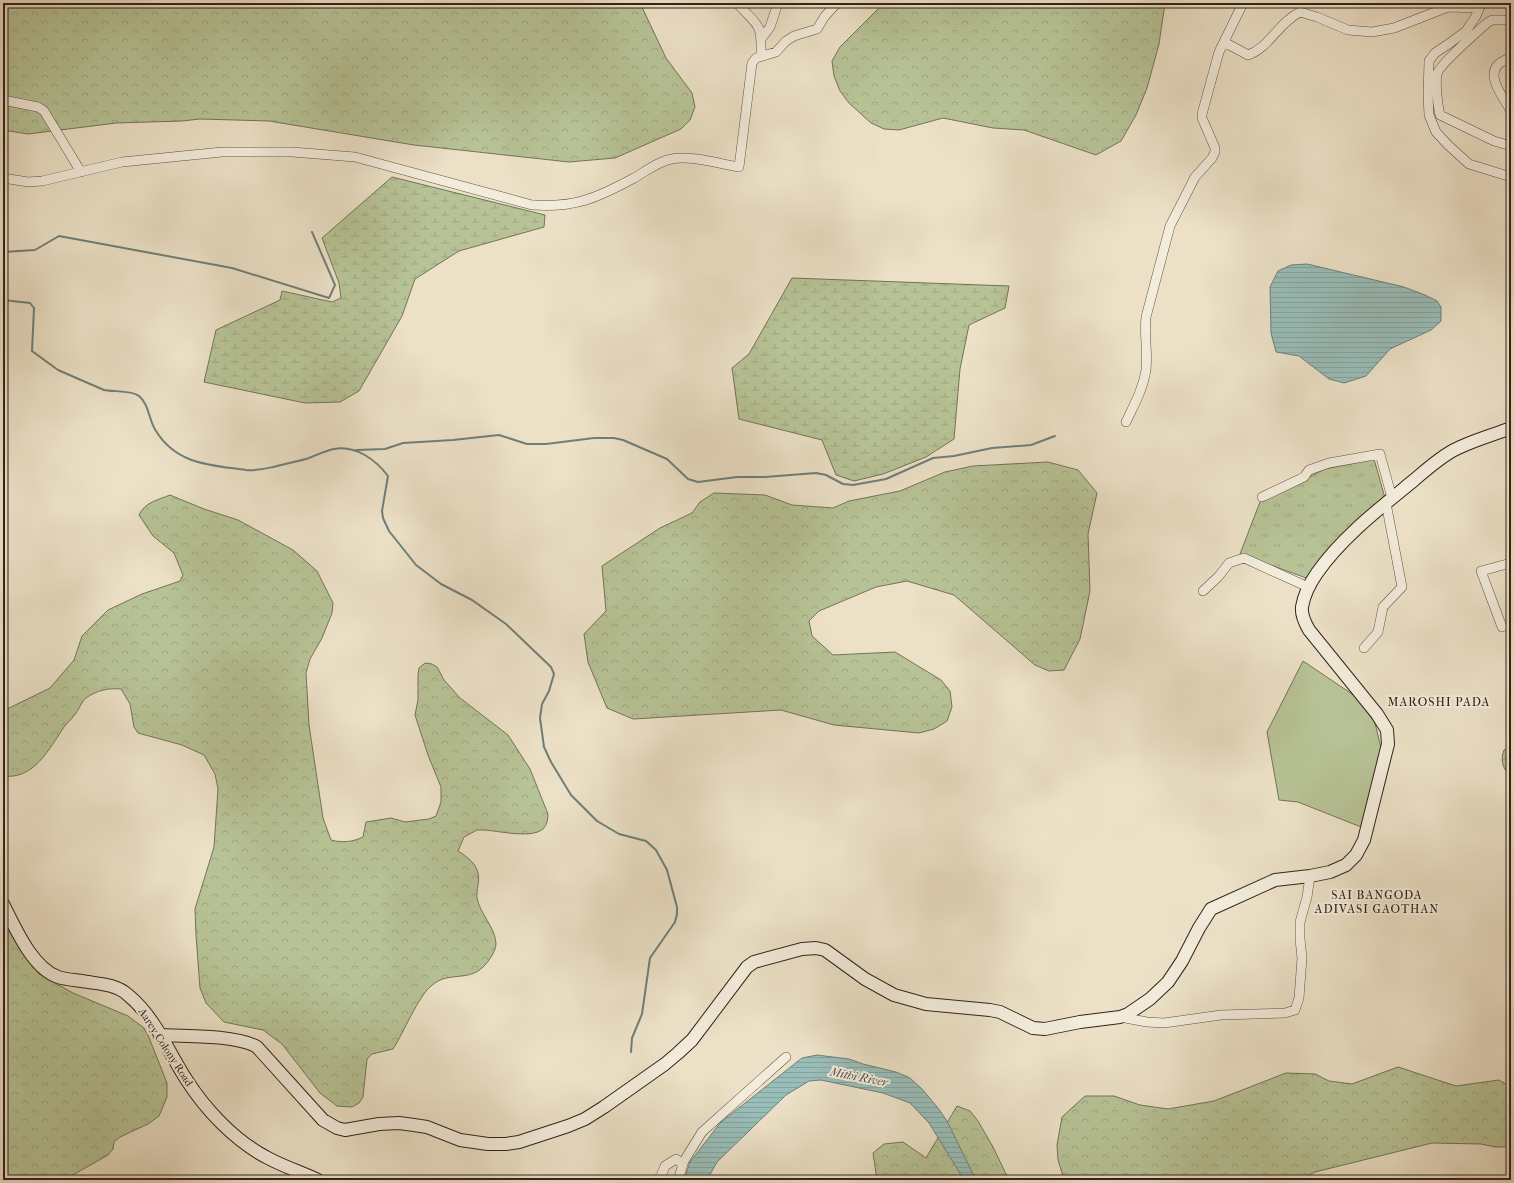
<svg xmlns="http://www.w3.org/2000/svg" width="1514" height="1183" viewBox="0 0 1514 1183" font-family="'IM FELL French Canon',serif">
<defs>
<pattern id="grass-tufts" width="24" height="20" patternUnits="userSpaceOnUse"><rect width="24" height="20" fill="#b7c396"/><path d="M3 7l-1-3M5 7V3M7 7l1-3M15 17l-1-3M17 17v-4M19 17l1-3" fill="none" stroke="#9ea781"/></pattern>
<pattern id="forest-crowns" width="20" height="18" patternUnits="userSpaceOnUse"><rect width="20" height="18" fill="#b7c396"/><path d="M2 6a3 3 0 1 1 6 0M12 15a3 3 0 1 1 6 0" fill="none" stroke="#9ea781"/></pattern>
<pattern id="wetland-marsh" width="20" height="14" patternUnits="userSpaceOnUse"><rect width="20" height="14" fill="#b7c396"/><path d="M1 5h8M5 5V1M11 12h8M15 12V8" fill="none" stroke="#9ea781"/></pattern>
<pattern id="water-rules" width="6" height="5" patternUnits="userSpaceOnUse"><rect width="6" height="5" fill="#99bdb8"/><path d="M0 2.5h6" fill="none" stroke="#84a29e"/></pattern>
</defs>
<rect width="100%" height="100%" fill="#ece1c7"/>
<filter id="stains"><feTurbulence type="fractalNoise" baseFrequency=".005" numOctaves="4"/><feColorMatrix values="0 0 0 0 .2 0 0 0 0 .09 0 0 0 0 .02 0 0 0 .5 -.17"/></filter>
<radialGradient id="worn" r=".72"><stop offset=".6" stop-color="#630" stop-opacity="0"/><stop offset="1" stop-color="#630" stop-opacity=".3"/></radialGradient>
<path fill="url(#grass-tufts)" stroke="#747358" d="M 1374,459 L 1385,498 L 1309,579 L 1240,554 L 1260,502 L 1325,469 Z"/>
<path fill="url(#forest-crowns)" stroke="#747358" d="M 3,3 L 640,3 L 666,58 L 692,93 L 695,107 L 690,120 L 681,129 L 615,158 L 569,162 L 414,145 L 269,121 L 200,119 L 182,121 L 116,123 L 28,134 L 3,130 Z
M 884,3 L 1165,3 L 1159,44 L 1147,88 L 1136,115 L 1121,141 L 1096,155 L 1024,130 L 993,128 L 943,118 L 899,130 L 884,129 L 871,123 L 849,103 L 840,91 L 834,76 L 832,61 L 840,47 Z
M 1048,462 L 1078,470 L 1097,493 L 1088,534 L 1090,591 L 1080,639 L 1064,670 L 1049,671 L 1035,665 L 954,595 L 907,581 L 876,587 L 819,611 L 809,621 L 812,636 L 833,655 L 895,652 L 941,680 L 950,691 L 952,707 L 947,721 L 934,729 L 919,733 L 834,725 L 781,710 L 633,719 L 607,708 L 588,662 L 584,634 L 606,611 L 602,566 L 660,528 L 692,513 L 700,502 L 714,493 L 765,495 L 792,505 L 833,508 L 849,501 L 900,491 L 945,472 L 973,466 Z
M 170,495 L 204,509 L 238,520 L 293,550 L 317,571 L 333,603 L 332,613 L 322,638 L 310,659 L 306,673 L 309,725 L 323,818 L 331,840 C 342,843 353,842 363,837 L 366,822 L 391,818 L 405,822 L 429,819 L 436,816 L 441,802 L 441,787 L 428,755 L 415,715 L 418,700 L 418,675 L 419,668 L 425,663 L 432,664 L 437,667 L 444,680 L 460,698 L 508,735 L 530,769 L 548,814 C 548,819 547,825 543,829 C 531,839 500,831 484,830 L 477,830 L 464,837 L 458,851 C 466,856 476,863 478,873 C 480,881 476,890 477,898 C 480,914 495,927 496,943 C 496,948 494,952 491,957 C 473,987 451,968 431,986 C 418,997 404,1032 393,1049 L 372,1054 L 367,1059 L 363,1097 L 359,1103 L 352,1107 L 337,1106 L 320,1093 L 282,1044 L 263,1030 L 224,1022 L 206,1003 L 200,988 L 196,935 L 195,909 L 214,847 L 218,789 L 215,774 L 204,755 L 182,745 L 138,733 L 134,727 L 130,704 L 121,689 C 109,688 97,690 86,698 C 82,701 79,709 76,713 C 73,718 68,722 64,727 C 49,749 34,780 3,776 L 3,711 L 50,688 L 74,660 L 82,636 L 108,610 L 142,594 L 180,581 L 183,575 L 174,553 L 153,536 L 139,515 C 145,502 158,500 170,495 Z
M 1511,747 L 1511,777 C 1503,769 1500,761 1504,750 Z
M 3,920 L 10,929 L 39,974 L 73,993 L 128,1016 L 144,1028 L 148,1035 L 167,1083 L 167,1097 L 159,1116 L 148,1124 L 120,1137 L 114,1142 L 113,1149 L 108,1155 L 64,1180 L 3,1180 Z
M 1398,1067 L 1456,1086 L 1499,1080 L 1511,1087 L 1511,1147 L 1495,1147 L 1481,1144 L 1432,1143 L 1315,1172 L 1299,1180 L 1062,1180 L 1063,1176 L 1058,1160 L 1057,1145 L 1062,1117 L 1085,1096 L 1114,1096 L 1140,1105 L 1168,1109 L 1214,1101 L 1286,1073 L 1315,1074 L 1329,1081 L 1352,1084 Z
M 957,1106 L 970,1111 L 978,1121 L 993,1147 L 1006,1174 L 1016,1180 L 877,1180 L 873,1153 L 884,1144 L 903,1142 L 926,1158 Z"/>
<path fill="url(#wetland-marsh)" stroke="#747358" d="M 392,177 L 545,215 L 544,227 L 459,251 L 415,279 L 402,316 L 359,391 L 340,402 L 305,403 L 204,382 L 216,330 L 280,300 L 282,291 L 332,302 L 341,298 L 339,283 L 322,238 Z
M 792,278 L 1009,286 L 1005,308 L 969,325 L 960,369 L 954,439 L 926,457 L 883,474 L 854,481 L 836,475 L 822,440 L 739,419 L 732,368 L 749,354 Z"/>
<path fill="#b7c396" stroke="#747358" d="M 1303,661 L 1358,698 L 1375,723 L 1381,748 L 1361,827 L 1298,802 L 1279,800 L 1267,732 Z"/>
<path fill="url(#water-rules)" stroke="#6f7f79" d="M 1307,264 L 1404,287 L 1425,295 L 1437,301 L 1441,307 L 1441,321 L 1431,330 L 1390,349 L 1366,376 L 1344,383 L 1329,379 L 1299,356 L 1276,352 L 1271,333 L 1270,287 L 1278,271 L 1291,265 Z
M 817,1055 L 849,1059 L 863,1064 L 896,1072 L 910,1078 L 922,1089 L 938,1108 L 947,1121 L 976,1180 L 964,1180 L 929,1123 L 910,1103 L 883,1093 L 821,1080 L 809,1081 L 786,1095 L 717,1162 L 707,1180 L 684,1180 L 690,1162 L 721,1122 L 802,1058 Z"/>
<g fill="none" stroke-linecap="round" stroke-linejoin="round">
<path stroke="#6f7f79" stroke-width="2" d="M 3,252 L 35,250 L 59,236 L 232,268 L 329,298 L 335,285 L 312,232
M 3,300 L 30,303 L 34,308 L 32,351 L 58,370 L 104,390 C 114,392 132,390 139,396 C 149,404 149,421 156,431 C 177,465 211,465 246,470 C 256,471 264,469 273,467 C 284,464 295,462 306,459 C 315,456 324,451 334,449 C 356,445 376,460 388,476 L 382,511 L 383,518 L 389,531 L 416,565 L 441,584 L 472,600 L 506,624 L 551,667 L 554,674 L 549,691 L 542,704 L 540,718 L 544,747 L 551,762 L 571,795 L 597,821 L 619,834 L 646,841 L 656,850 L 667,870 L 677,907 L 677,914 L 675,922 L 650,958 L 642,1014 L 632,1038 L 631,1052
M 356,450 L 385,449 L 403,443 L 453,440 L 499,435 L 527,444 L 546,444 L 594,438 L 614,438 L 623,440 L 667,459 L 688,479 L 698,482 L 737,477 L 765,477 L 816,473 L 826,475 L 843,484 L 853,485 L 886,479 L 933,458 L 954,456 L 992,448 L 1031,445 L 1055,436"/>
<defs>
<path id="street" d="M 737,3 C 758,27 762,21 761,56
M 1481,4 L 1476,16 L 1466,31 L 1450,43 L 1435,53 L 1429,61 L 1428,95 L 1429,115 L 1436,132 L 1448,145 L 1469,164 L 1511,177
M 1511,20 L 1492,20 L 1487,23 C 1478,31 1439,65 1437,74 C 1435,83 1438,107 1440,115 L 1494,141 L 1511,146
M 761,39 L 770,27 L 778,3
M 1224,42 L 1248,55 C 1269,48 1279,22 1300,12 L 1317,17 L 1348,30 L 1372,32 L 1394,28 L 1448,7 L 1479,8
M 1511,57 C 1507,59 1503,61 1500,63 C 1484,75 1504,98 1511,111
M 3,100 L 38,107 L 44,111 L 81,172
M 3,178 L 28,182 L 42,181 L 122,162 L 222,152 L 292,152 L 355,157 L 532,205 C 575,208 597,198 634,178 C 646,171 659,161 672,159 C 690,155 721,164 739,167 L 752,63 L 756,58 L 776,52 L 786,41 L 794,36 L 817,29 L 825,16 L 837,3
M 1126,422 C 1134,405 1143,389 1146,370 C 1148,352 1144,335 1146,317 L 1170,226 L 1195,177 L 1212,158 L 1215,152 L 1215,148 L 1202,118 L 1202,114 L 1219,52 L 1243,3
M 1262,497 L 1304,477 L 1309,470 L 1329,463 L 1380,454 L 1392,498
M 1203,591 L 1218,577 L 1229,563 L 1244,558 L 1308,587
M 1502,627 L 1481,571 L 1511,563
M 1364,648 L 1378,632 L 1383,607 L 1402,587 L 1386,503
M 1120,1017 L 1147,1022 L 1164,1023 L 1221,1015 L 1285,1013 L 1295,1010 L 1299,998 L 1302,958 L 1300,939 L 1300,922 L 1307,897 L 1310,876
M 657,1180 L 661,1176 L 665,1166 L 676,1159 L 683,1164
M 678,1180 L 684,1161 L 702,1132 L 786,1057"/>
<path id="secondary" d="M 3,904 C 15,927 32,968 58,977 C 67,980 79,980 88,982 C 102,984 117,985 128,995 C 155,1017 168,1051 186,1079 C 205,1109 234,1140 266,1157 C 282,1166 301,1172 318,1180
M 160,1035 C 186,1036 237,1035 257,1047 L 323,1120 L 337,1128 L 345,1130 L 379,1124 L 399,1123 L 414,1125 L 427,1127 L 460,1140 L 488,1144 L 506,1144 L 519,1142 L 568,1126 L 585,1119 L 604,1107 L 665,1064 L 678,1053 L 692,1040 L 747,967 L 754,962 L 802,949 L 816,948 L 825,950 L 865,979 L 894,995 L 926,1004 L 990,1010 L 1000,1012 L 1033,1028 L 1045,1029 L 1080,1022 L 1120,1017 L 1128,1014 L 1150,999 L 1168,982 L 1182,961 L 1199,928 L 1211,909 L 1275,880 L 1310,876 L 1330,872 L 1346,865 L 1356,855 L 1364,840 L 1388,744 L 1387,730 L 1377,714 L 1309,630 C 1305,623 1301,615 1302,607 C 1304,595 1310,583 1317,573 C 1341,538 1380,508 1413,481 C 1426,470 1439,458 1454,450 C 1471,441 1493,435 1511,428"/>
</defs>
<use href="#street" stroke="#5f5245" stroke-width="10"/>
<use href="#secondary" stroke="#30231a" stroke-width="14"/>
<use href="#street" stroke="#f3ecdb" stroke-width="9"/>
<use href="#secondary" stroke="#f3ecdb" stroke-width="12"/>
</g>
<g text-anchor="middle" stroke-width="4" stroke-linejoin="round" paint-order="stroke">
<g font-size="11" fill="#30231a" stroke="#f3ecdb">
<text transform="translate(166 1047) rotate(57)" y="4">Aarey Colony Road</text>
</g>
<g font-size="12" letter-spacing="1" fill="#30231a" stroke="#f3ecdb">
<text x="1439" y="706">MAROSHI PADA</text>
<text x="1377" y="899">SAI BANGODA<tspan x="1377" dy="14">ADIVASI GAOTHAN</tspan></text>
</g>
<g font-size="12" font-style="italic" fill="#505149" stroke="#f3ecdb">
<text transform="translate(859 1077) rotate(11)" y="4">Mithi River</text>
</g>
</g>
<rect width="1514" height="1183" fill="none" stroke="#ece1c7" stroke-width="16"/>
<rect x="4" y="4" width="1506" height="1175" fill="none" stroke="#30231a" stroke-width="2"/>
<rect x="8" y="8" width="1498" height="1167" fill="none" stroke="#30231a"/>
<rect width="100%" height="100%" filter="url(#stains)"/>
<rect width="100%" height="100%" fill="url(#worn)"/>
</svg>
